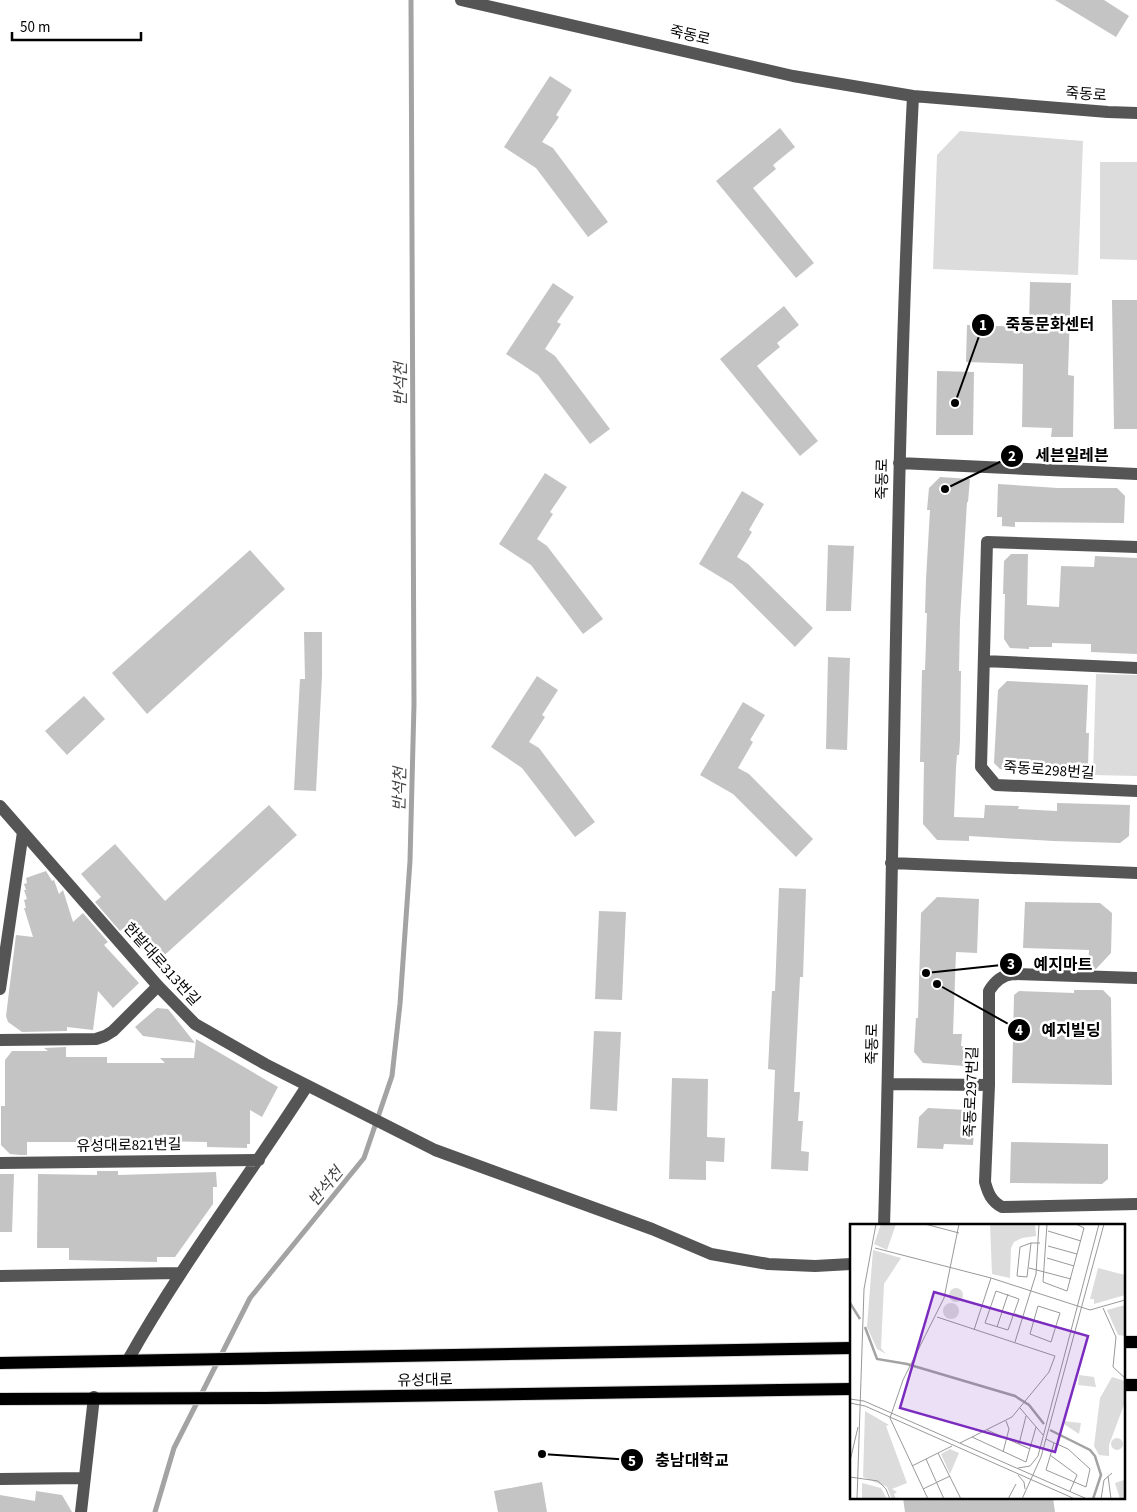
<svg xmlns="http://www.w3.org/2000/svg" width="1137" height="1512" viewBox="0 0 1137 1512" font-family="'Source Sans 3','Noto Sans KR',sans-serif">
<rect width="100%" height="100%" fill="#fff"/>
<path fill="#dcdcdc" d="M 960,131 L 1083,141 L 1078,275 L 933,269 L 937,155 Z
M 1100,162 L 1137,162 L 1137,260 L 1100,259 Z
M 1096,674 L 1137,675 L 1137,776 L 1093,775 Z"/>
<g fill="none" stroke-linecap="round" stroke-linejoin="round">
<path stroke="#a3a3a3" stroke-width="5" d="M 155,1512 L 174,1448 L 250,1298 L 364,1158 L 392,1076 L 400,1004 L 410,861 L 414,704 L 411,0"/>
</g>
<path fill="#c4c4c4" d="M 1055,0 L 1104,0 L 1129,16 L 1116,37 Z
M 550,76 L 572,90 L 556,115 L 559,117 L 542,142 L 553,148 L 608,222 L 588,237 L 536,168 L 504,147 Z
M 780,128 L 795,147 L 773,165 L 776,169 L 753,188 L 814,263 L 796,278 L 716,181 Z
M 1030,282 L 1071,283 L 1068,375 L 1074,376 L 1073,437 L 1051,437 L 1052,428 L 1022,427 L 1023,364 L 966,362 L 967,325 L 1029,327 Z
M 553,283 L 574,297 L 557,322 L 561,324 L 545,349 L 555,356 L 610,429 L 590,444 L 538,375 L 506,354 Z
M 1112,300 L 1137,300 L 1137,429 L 1114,429 Z
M 784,306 L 799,325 L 777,343 L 780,347 L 757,366 L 818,441 L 800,456 L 720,359 Z
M 937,371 L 974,372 L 973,435 L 936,435 Z
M 545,473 L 567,487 L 550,512 L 553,514 L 537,539 L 547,546 L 603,619 L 583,634 L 531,565 L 499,544 Z
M 940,477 L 970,479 L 968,502 L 967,502 L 960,620 L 959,671 L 961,671 L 960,740 L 959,755 L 957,755 L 956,768 L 954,817 L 984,818 L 985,805 L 1019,806 L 1018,809 L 1057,811 L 1057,803 L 1130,805 L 1129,836 L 1120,843 L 1053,841 L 969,836 L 969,841 L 937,840 L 923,824 L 924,762 L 920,762 L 922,670 L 925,670 L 927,613 L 925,613 L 926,579 L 930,510 L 927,510 L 929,488 Z
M 998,484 L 1058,488 L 1117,488 L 1125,496 L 1124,523 L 1015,522 L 1015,527 L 1002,526 L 1002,517 L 997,517 Z
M 742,491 L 764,504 L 749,530 L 752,532 L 737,557 L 748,564 L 813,628 L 795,647 L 732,584 L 699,564 Z
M 828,545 L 854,546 L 851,611 L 826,611 Z
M 250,550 L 285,589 L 147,714 L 112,673 Z
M 1011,554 L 1028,554 L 1027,605 L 1059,607 L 1061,566 L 1094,567 L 1095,556 L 1137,558 L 1137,654 L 1091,652 L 1091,644 L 1052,643 L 1052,647 L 1029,647 L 1029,649 L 1010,648 L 1004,639 L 1005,594 L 1003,594 L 1004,561 Z
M 304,632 L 322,632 L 322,676 L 316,791 L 294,790 L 300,679 L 305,679 Z
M 828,657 L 850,658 L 847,750 L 826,749 Z
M 537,676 L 558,690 L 542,715 L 545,717 L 529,742 L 539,748 L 595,822 L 575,837 L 522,768 L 491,747 Z
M 1007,681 L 1088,685 L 1086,733 L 1089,733 L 1088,768 L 1019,763 L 1019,770 L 1000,769 L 994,763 L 998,690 Z
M 84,696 L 105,719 L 67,755 L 45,731 Z
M 743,702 L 765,715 L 750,740 L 753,742 L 738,768 L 749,774 L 813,839 L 796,857 L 733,794 L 700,775 Z
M 269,805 L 297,835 L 158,961 L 126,926 L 120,931 L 95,902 L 101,897 L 81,874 L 115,844 L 165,901 Z
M 46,871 L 52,881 L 54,880 L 59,894 L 63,890 L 73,922 L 83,913 L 108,942 L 104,945 L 139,983 L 113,1008 L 98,991 L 93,1030 L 67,1027 L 67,1031 L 22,1032 L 8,1022 L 6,1016 L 16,935 L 33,937 L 24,908 L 26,908 L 24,900 L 27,899 L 24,890 L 26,890 L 24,884 L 27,883 L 26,878 Z
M 779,888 L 806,889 L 803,977 L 800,977 L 794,1092 L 800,1092 L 798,1121 L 803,1121 L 801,1151 L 809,1152 L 808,1171 L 771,1169 L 775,1070 L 768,1069 L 772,991 L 775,991 Z
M 937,897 L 979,899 L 977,953 L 956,952 L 953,1034 L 962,1034 L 961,1046 L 972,1046 L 971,1060 L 965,1066 L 923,1063 L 914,1052 L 916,1018 L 918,1018 L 921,913 Z
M 1025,902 L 1100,903 L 1112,913 L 1111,953 L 1096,969 L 1088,968 L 1089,950 L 1023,948 Z
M 599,911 L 626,912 L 622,1000 L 595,999 Z
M 1074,990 L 1103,990 L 1111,998 L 1112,1085 L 1012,1083 L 1014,995 L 1019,991 L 1074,993 Z
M 157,1008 L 168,1009 L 195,1043 L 143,1036 L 135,1027 Z
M 594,1031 L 621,1032 L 617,1111 L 590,1109 Z
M 196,1039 L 278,1087 L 262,1117 L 250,1110 L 250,1144 L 247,1144 L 247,1148 L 207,1147 L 207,1142 L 156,1141 L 156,1149 L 115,1148 L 115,1145 L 82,1145 L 83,1142 L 27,1142 L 27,1155 L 20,1155 L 10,1154 L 1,1145 L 1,1106 L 5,1106 L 5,1060 L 12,1051 L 48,1051 L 44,1048 L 66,1047 L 66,1057 L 107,1057 L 107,1063 L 165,1063 L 160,1058 L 194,1058 Z
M 672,1078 L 708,1079 L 707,1137 L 725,1138 L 724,1162 L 706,1161 L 706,1180 L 669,1179 Z
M 928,1108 L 967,1110 L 966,1131 L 974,1132 L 973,1145 L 944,1144 L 943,1149 L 917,1148 L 919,1117 Z
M 1011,1142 L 1108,1144 L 1108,1179 L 1102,1184 L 1010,1183 Z
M 97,1171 L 118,1171 L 118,1175 L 216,1172 L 217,1187 L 213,1187 L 213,1204 L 175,1257 L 157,1257 L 157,1262 L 69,1260 L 69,1248 L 37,1248 L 38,1174 L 97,1175 Z
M 0,1174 L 14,1174 L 12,1232 L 0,1232 Z
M 542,1482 L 547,1512 L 498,1512 L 494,1491 Z
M 36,1491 L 62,1495 L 72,1512 L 0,1512 L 0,1495 L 35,1501 Z
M 903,1498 L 1053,1498 L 1055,1512 L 905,1512 Z"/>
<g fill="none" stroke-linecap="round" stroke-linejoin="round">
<defs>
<path id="major" d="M 1123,1342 L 1137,1342
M 0,1363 L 851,1348
M 1123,1385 L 1137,1385
M 0,1399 L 265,1398 L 851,1389"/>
</defs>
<use href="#major" stroke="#dbdbdb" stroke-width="14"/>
<path stroke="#555" stroke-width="12" d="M 461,0 L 793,76 L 913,96 L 1108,112 L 1137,113
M 899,463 L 1137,474
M 1137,547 L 987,542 L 981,767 L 996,785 L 1137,791
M 984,661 L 1137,668
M 0,806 L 158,986 L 195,1024 L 265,1064 L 435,1150 L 652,1229 L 711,1254 L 768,1264 L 815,1266 L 851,1264
M 891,863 L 1137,873
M 1137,978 L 1013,974 C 1002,975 995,981 989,991 L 989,1085 L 985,1182 C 988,1193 991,1201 1002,1207 L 1137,1204
M 0,989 L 23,832
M 0,1040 L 96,1039 L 105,1036 L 113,1031 L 158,986
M 888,1084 L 989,1085
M 0,1163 L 259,1160
M 884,1226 C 895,849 894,473 913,96
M 0,1276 L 179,1273
M 128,1360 C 181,1265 248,1178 307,1086
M 0,1479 L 85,1478
M 81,1512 L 94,1397"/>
<use href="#major" stroke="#000" stroke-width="12"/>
</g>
<g text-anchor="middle" stroke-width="5" stroke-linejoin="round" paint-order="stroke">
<g font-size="15" fill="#000" stroke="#fff">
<text transform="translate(690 35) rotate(13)" y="5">죽동로</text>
<text transform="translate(1086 94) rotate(4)" y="5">죽동로</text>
<text transform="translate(882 479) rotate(-89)" y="5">죽동로</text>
<text transform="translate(1049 770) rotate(4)" y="5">죽동로298번길</text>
<text transform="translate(162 964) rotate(48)" y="5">한밭대로313번길</text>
<text transform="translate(872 1044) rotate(-89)" y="5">죽동로</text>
<text transform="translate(971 1092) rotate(-88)" y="5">죽동로297번길</text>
<text transform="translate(129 1145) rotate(-1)" y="5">유성대로821번길</text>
<text transform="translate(425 1380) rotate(-1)" y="5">유성대로</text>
</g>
<g font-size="16" font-style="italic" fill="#444" stroke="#fff">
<text transform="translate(400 384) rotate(-90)" y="6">반석천</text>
<text transform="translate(399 789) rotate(-89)" y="6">반석천</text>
<text transform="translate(325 1186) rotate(-51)" y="6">반석천</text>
</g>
</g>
<g transform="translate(850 1224)">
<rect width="275" height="275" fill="#fff"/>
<path d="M 31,0 L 46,0 L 37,26 L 24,20 ZM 140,0 L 185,0 L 186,12 L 172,14 L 164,18 L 161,24 L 160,54 L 142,50 ZM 23,26 L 51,34 L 34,60 L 31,124 L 36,130 L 27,125 L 17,103 ZM 248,44 L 275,51 L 275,71 L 244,80 L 244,75 L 240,75 ZM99 71a7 7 0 1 1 14 0a7 7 0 1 1-14 0ZM93 87a8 8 0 1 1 16 0a8 8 0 1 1-16 0ZM 275,81 L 275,112 L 268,111 L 257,86 ZM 229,151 L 244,153 L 246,163 L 228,161 ZM 262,153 L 275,157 L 275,178 L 259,221 L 259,232 L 249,231 L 244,222 L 250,174 ZM 15,187 L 39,201 L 36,202 L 57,259 L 42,265 L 47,268 L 44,270 L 46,275 L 42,275 L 37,263 L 13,253 ZM 213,197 L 231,199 L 229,210 L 214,200 ZM261 220a6 6 0 1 1 12 0a6 6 0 1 1-12 0ZM 100,225 L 109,229 L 100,250 L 91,230 ZM 274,256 L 275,275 L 270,275 L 265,259 ZM 12,259 L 31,264 L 37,275 L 12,275 Z" fill="#dcdcdc"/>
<path fill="none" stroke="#a3a3a3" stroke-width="2.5" d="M 0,79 L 10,95M 15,103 L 27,135 L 57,140 L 165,172 L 179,181 L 194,200M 200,206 L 240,226 L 245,232 L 251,251 L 243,275"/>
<path fill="none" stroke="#999" stroke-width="1" d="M 75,0 L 109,9M 197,0 L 193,58 L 217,67 L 234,4 L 226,0M 198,7 L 231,17M 181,19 L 177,53 L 167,52 L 170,23 L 181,19 L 190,19M 198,22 L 227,30M 25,24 L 141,54 L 240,86 L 275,76M 197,34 L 224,42M 179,44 L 221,55M 146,67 L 169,75 L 158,106 L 135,99 ZM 188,82 L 210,89 L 201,118 L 180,110 ZM 253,84 L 266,113 L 263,143 L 275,154M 165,90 L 207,103M 87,93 L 205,132 L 199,148 L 162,193 L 110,219M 147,103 L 158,70M 124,106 L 141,54M 165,118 L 186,50 L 189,0M 0,175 L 14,177 L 237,275M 0,179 L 15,182 L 225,275M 170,184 L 193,211M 137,206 L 180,225M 122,213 L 176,238 L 186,203M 196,215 L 204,219 L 207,220 L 218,225 L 240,245 L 236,263 L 196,246 L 204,219M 169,220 L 176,192M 153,228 L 159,205 L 156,197M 88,229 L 111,275M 200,231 L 227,251 L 220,267M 76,235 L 94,275M 0,237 L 8,203M 62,242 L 102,222M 168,244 L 180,242 L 188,232 L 249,0M 168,251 L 174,258 L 175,265M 258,252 L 261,275M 0,253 L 28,257 L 36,265 L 40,275M 73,265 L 100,252M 7,275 L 14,65 L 26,0M 78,275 L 40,194 L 53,156 L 94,74 L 109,0M 158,275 L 166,260M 172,275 L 191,233 L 254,0M 251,275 L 254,256 L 262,249"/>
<path fill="#7b2cbf" fill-opacity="0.15" stroke="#7b2cbf" stroke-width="2.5" d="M 84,68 L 238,112 L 205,228 L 50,184 Z"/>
<rect width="275" height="275" fill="none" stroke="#000" stroke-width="2.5"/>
</g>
<path fill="none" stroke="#000" stroke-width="2" d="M955 403L983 325M945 489L1012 456M926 973L1011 964M937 984L1019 1030M542 1454L632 1460"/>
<g fill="#000" stroke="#fff" stroke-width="2">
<circle cx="955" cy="403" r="5"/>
<circle cx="945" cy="489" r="5"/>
<circle cx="926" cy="973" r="5"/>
<circle cx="937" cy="984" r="5"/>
<circle cx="542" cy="1454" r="5"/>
<circle cx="983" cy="325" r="12"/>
<circle cx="1012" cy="456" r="12"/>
<circle cx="1011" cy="964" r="12"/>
<circle cx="1019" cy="1030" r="12"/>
<circle cx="632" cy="1460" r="12"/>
</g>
<g font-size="15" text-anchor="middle" font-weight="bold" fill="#fff">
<text x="983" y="330">1</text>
<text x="1012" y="461">2</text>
<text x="1011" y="969">3</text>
<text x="1019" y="1035">4</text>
<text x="632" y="1466">5</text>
</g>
<g font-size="16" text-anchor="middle" font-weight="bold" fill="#000" stroke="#fff" stroke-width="5" stroke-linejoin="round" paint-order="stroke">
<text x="1050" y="330">죽동문화센터</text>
<text x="1072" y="461">세븐일레븐</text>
<text x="1063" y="970">예지마트</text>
<text x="1071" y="1036">예지빌딩</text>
<text x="692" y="1466">충남대학교</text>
</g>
<path d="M12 32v8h129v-8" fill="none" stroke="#000000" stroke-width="2.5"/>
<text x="20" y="32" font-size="15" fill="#000000" stroke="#ffffff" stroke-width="4" paint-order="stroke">50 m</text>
</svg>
